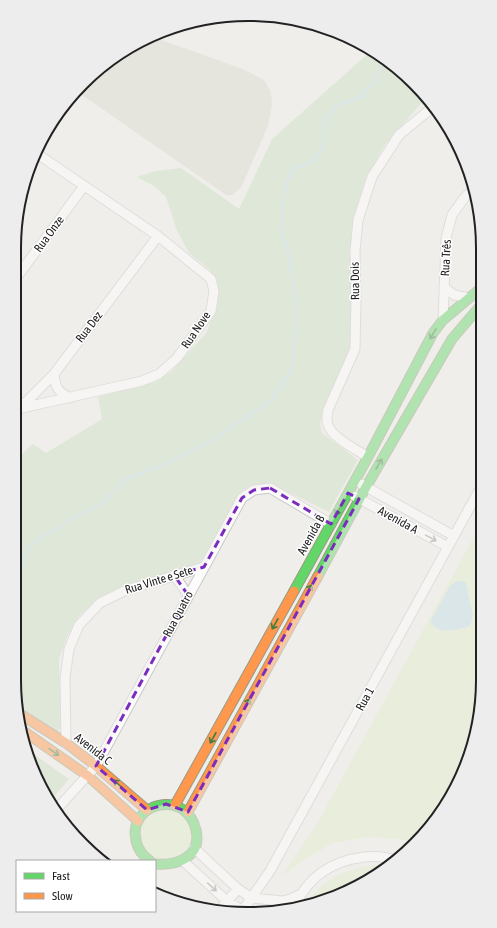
<svg xmlns="http://www.w3.org/2000/svg" width="497" height="928" viewBox="0 0 497 928" font-family="'Asap Condensed',sans-serif">
<rect width="100%" height="100%" fill="#f0eeeb"/>
<path fill="#d9d9cd" d="M 156,38 L 243,69 L 264,80 L 271,92 L 272,105 L 268,126 L 241,188 L 232,195 L 226,195 L 79,93 L 106,63 Z"/>
<path fill="#ddeccb" d="M 482,522 L 483,695 L 475,740 L 452,797 L 419,837 L 408,840 L 369,837 L 333,843 L 308,857 L 282,876 L 318,822 Z
M 162,807 L 186,815 L 193,840 L 183,856 L 157,860 L 149,855 L 140,840 L 142,823 Z
M 373,865 L 386,866 L 338,896 L 306,904 C 309,898 314,894 318,889 C 334,874 352,868 373,865 Z"/>
<path fill="#cbdec1" d="M 372,50 L 403,72 L 426,98 L 384,146 L 364,185 L 352,225 L 350,347 L 328,400 L 320,423 L 322,433 L 358,460 L 329,512 L 271,484 L 253,485 L 242,491 L 234,503 L 202,562 L 114,591 L 95,601 L 78,617 L 67,637 L 59,659 L 61,727 L 57,732 L 18,706 L 14,680 L 14,461 L 33,444 L 46,453 L 102,419 L 98,397 L 156,382 L 171,372 L 206,333 L 217,306 L 216,280 L 209,269 L 189,253 L 177,231 L 166,197 L 154,186 L 137,177 L 155,171 L 181,168 L 239,209 L 272,139 Z
M 25,748 L 69,779 L 51,800 L 27,755 Z"/>
<path fill="#bfdbe3" d="M 457,581 L 463,581 L 466,583 L 473,616 L 470,626 C 455,630 441,636 430,622 L 450,586 Z"/>
<g fill="none" stroke-linecap="round" stroke-linejoin="round">
<path stroke="#bfdbe3" stroke-width="2.5" d="M 14,583 L 28,549 L 39,539 L 79,515 L 102,504 L 126,479 L 166,464 L 215,439 L 271,400 L 292,369 L 297,310 L 289,254 L 281,232 L 283,202 L 287,183 L 293,169 L 314,160 L 324,146 L 324,123 L 335,107 L 362,96 L 375,81 L 385,59"/>
<defs>
<path id="street" d="M 14,281 L 84,186
M 444,287 L 454,295 L 469,298
M 443,320 L 446,238 L 452,215 L 465,197 L 474,189
M 54,374 C 55,387 58,392 70,398
M 22,408 L 142,381 L 159,374 L 177,358 L 211,311 L 214,291 L 211,279 L 158,236 L 36,153
M 14,414 L 54,374 L 158,236
M 368,457 C 357,450 331,437 328,425 C 326,420 327,415 328,410 L 355,349 L 356,298 L 355,251 L 358,220 L 372,177 L 399,135 L 433,107
M 361,484 L 454,536
M 354,496 L 448,547
M 174,575 L 188,595
M 66,743 L 65,678 L 69,649 L 79,625 L 100,603 L 126,590 L 204,567
M 56,810 L 96,766 L 242,498 L 254,490 L 270,488 L 331,524
M 194,848 L 238,889 L 252,898 L 283,901 L 290,899 L 301,894
M 183,861 L 228,902 L 245,912
M 295,906 C 308,877 332,861 364,857 C 374,856 386,856 395,861
M 220,909 L 238,889
M 243,910 L 270,871 L 482,485"/>
<path id="fast" d="M 318,576 L 366,487 L 452,339 L 481,305
M 294,591 L 368,457 L 433,333 L 443,320 L 481,288
M 150,861 C 143,856 138,850 136,841 C 136,839 135,835 135,832 C 136,801 187,791 196,830 C 202,857 177,866 155,864"/>
<path id="slow" d="M 20,714 L 66,743 L 96,766 L 147,810
M 22,730 L 88,776 L 138,821
M 175,805 L 294,591
M 188,812 L 318,576"/>
</defs>
<use href="#street" stroke="#c9c8c7" stroke-width="11"/>
<use href="#fast" stroke="#999a82" stroke-width="11"/>
<use href="#slow" stroke="#999a82" stroke-width="11"/>
<use href="#street" stroke="#fdfcfc" stroke-width="9"/>
<use href="#fast" stroke="#63d668" stroke-width="9"/>
<use href="#slow" stroke="#ff974d" stroke-width="9"/>
</g>
<defs><path id="oneway-shaft" d="M-6 0H5M1.5-3L5.5 0L1.5 3" fill="none" stroke-width="1.6" stroke-linecap="round" stroke-linejoin="round"/></defs>
<g stroke="#427c45">
<use href="#oneway-shaft" transform="translate(433 334) rotate(121)"/>
<use href="#oneway-shaft" transform="translate(379 464) rotate(-60)"/>
<use href="#oneway-shaft" transform="translate(338 510) rotate(119)"/>
<use href="#oneway-shaft" transform="translate(309 590) rotate(-61)"/>
<use href="#oneway-shaft" transform="translate(275 624) rotate(119)"/>
<use href="#oneway-shaft" transform="translate(247 704) rotate(-61)"/>
<use href="#oneway-shaft" transform="translate(213 738) rotate(119)"/>
<use href="#oneway-shaft" transform="translate(54 752) rotate(35)"/>
<use href="#oneway-shaft" transform="translate(118 784) rotate(-138)"/>
</g>
<g stroke="#9a9a9a">
<use href="#oneway-shaft" transform="translate(431 538) rotate(29)"/>
<use href="#oneway-shaft" transform="translate(212 887) rotate(42)"/>
</g>
<path d="M0 0H497V928H0ZM 270,488 L 331,524 L 348,493 L 359,499 L 188,812 L 166,804 L 147,810 L 96,766 L 188,595 L 174,575 L 204,567 L 242,498 L 254,490 Z" fill="#f0eeeb" fill-opacity=".55" fill-rule="evenodd"/>
<path fill="none" stroke="#7b2cbf" stroke-width="3" stroke-dasharray="8 5" stroke-linejoin="round" d="M 270,488 L 331,524 L 348,493 L 359,499 L 188,812 L 166,804 L 147,810 L 96,766 L 188,595 L 174,575 L 204,567 L 242,498 L 254,490 Z"/>
<g text-anchor="middle" stroke-width="3" stroke-linejoin="round" paint-order="stroke">
<g font-size="12" fill="#222" stroke="#fff">
<text transform="translate(49 234) rotate(-54)" y="4">Rua Onze</text>
<text transform="translate(446 258) rotate(-87)" y="4">Rua Três</text>
<text transform="translate(355 281) rotate(-91)" y="4">Rua Dois</text>
<text transform="translate(89 327) rotate(-53)" y="4">Rua Dez</text>
<text transform="translate(196 330) rotate(-56)" y="4">Rua Nove</text>
<text transform="translate(398 520) rotate(29)" y="4">Avenida A</text>
<text transform="translate(311 535) rotate(-61)" y="4">Avenida B</text>
<text transform="translate(159 580) rotate(-17)" y="4">Rua Vinte e Sete</text>
<text transform="translate(178 614) rotate(-62)" y="4">Rua Quatro</text>
<text transform="translate(365 699) rotate(-61)" y="4">Rua 1</text>
<text transform="translate(93 749) rotate(38)" y="4">Avenida C</text>
</g>
</g>
<path d="M0 0H497V928H0ZM248 21H249A227 227 0 0 1 476 248V680A227 227 0 0 1 249 907H248A227 227 0 0 1 21 680V248A227 227 0 0 1 248 21Z" fill="#ededed" fill-rule="evenodd"/>
<path fill="none" stroke="#222" stroke-width="2" d="M248 21H249A227 227 0 0 1 476 248V680A227 227 0 0 1 249 907H248A227 227 0 0 1 21 680V248A227 227 0 0 1 248 21Z"/>
<rect x="16" y="860" width="140" height="52" fill="#ffffff" stroke="#a7a7a7"/>
<rect x="24" y="873" width="20" height="6" fill="#63d668" stroke="#a7a7a7"/>
<text x="52" y="880" font-size="12" fill="#222222">Fast</text>
<rect x="24" y="893" width="20" height="6" fill="#ff974d" stroke="#a7a7a7"/>
<text x="52" y="900" font-size="12" fill="#222222">Slow</text>
</svg>
